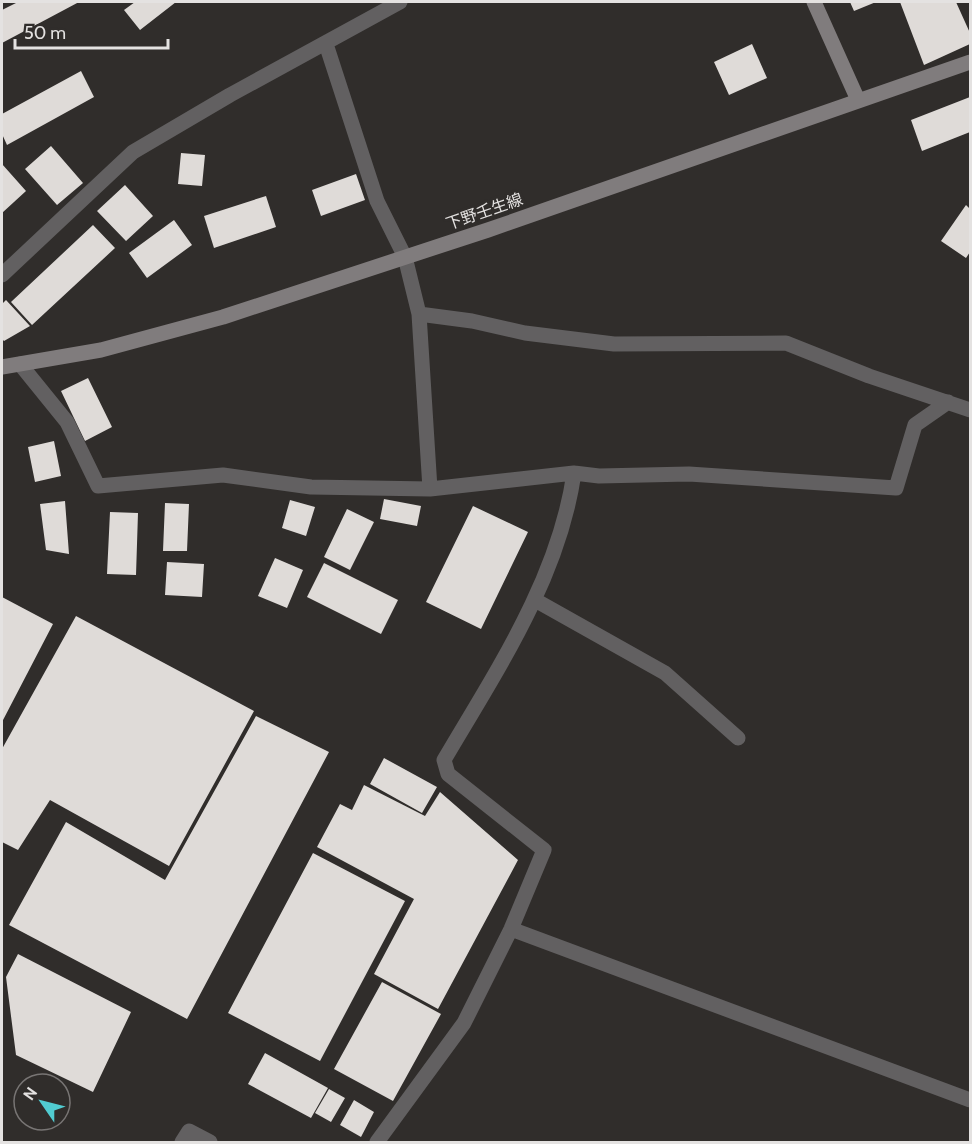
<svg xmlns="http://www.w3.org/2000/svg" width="972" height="1144" viewBox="0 0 972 1144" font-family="Cabin,'Noto Sans JP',sans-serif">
<rect width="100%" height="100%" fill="#302d2b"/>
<path fill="#dfdbd8" d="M 18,2 L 79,2 L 2,43 L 2,10 Z
M 135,2 L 176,2 L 140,30 L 124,10 Z
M 850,2 L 876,2 L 854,11 Z
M 900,2 L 956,2 L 970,33 L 970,44 L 924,65 Z
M 752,44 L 767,78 L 729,95 L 714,62 Z
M 81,71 L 94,97 L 7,145 L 2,134 L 2,114 Z
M 970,97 L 970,132 L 922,151 L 911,120 Z
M 51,146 L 83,183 L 57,205 L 25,169 Z
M 181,153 L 205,155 L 202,186 L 178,184 Z
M 2,164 L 26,191 L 2,213 Z
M 356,174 L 365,200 L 321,216 L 312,190 Z
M 125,185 L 153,216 L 126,241 L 97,211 Z
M 266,196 L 276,227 L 214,248 L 204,216 Z
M 966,205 L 970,209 L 970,252 L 966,258 L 941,241 Z
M 174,220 L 192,245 L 147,278 L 129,253 Z
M 93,225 L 115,248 L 32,325 L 11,302 Z
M 6,300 L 30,326 L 4,341 L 2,339 L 2,304 Z
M 88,378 L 112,427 L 85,441 L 61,391 Z
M 54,441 L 61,476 L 35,482 L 28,447 Z
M 384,499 L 421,506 L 417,526 L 380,519 Z
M 290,500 L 315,507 L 306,536 L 282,528 Z
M 65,501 L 69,554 L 46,550 L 40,504 Z
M 165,503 L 189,504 L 187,551 L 163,551 Z
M 473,506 L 528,532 L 481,629 L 426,602 Z
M 347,509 L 374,522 L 350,570 L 324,557 Z
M 110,512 L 138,513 L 136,575 L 107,574 Z
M 275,558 L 303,570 L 287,608 L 258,596 Z
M 167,562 L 204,564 L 202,597 L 165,595 Z
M 324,563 L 398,600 L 381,634 L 307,597 Z
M 2,597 L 53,624 L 2,722 Z
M 76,616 L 254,711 L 169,866 L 50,800 L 18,850 L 2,842 L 2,749 Z
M 256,716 L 329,752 L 187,1019 L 9,925 L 66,822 L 165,880 Z
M 384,758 L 437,787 L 422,813 L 370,784 Z
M 364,785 L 425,816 L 440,792 L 518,860 L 438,1009 L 374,974 L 414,899 L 317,847 L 340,804 L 352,810 Z
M 313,853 L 405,901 L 320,1061 L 228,1013 Z
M 18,954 L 131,1012 L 93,1092 L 16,1055 L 6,977 Z
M 382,982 L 441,1014 L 393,1101 L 334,1069 Z
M 265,1053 L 328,1088 L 311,1118 L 248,1084 Z
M 329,1089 L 345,1098 L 331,1122 L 315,1113 Z
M 354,1100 L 374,1112 L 361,1137 L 340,1125 Z"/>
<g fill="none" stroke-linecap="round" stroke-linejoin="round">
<path stroke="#626061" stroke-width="15" d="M 326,44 L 377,201 L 405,257 L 419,314 L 430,489
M 2,275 L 133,152 L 230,95 L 400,2
M 419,314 L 472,321 L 525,333 L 614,344 L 786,343 L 869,376 L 970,410
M 20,364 L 67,422 L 98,486 L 223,475 L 311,487 L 430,489 L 574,473 L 599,476 L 689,474 L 896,488 L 915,425 L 948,402
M 535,600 L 665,673 L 738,738
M 511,929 L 970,1100
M 182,1142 L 189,1131 L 210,1142
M 377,1142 L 464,1023 L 511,929 L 544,850 L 448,774 L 444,760 C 497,670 559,578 574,473"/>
<path stroke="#807c7d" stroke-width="15" d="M 814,2 L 858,100
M 2,367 L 101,350 L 223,317 L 488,230 L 970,62"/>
</g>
<g text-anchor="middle" stroke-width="6" stroke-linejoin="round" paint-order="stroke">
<g font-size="16" fill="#e4e2e1" stroke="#302d2b">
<text transform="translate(484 211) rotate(-19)" y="6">下野壬生線</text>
</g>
</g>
<rect width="972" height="1144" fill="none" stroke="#e4e2e1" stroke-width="6"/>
<g transform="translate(42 1102) rotate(305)"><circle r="28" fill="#302d2b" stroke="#787574" stroke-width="1.5"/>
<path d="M0-4.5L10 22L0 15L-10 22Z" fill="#51ccd1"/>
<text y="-9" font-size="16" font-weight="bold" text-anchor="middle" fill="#e4e2e1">N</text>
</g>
<path d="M15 39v9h153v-9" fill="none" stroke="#e4e2e1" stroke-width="3"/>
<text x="24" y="39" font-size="18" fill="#e4e2e1" stroke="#302d2b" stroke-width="4.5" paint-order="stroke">50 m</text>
</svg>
